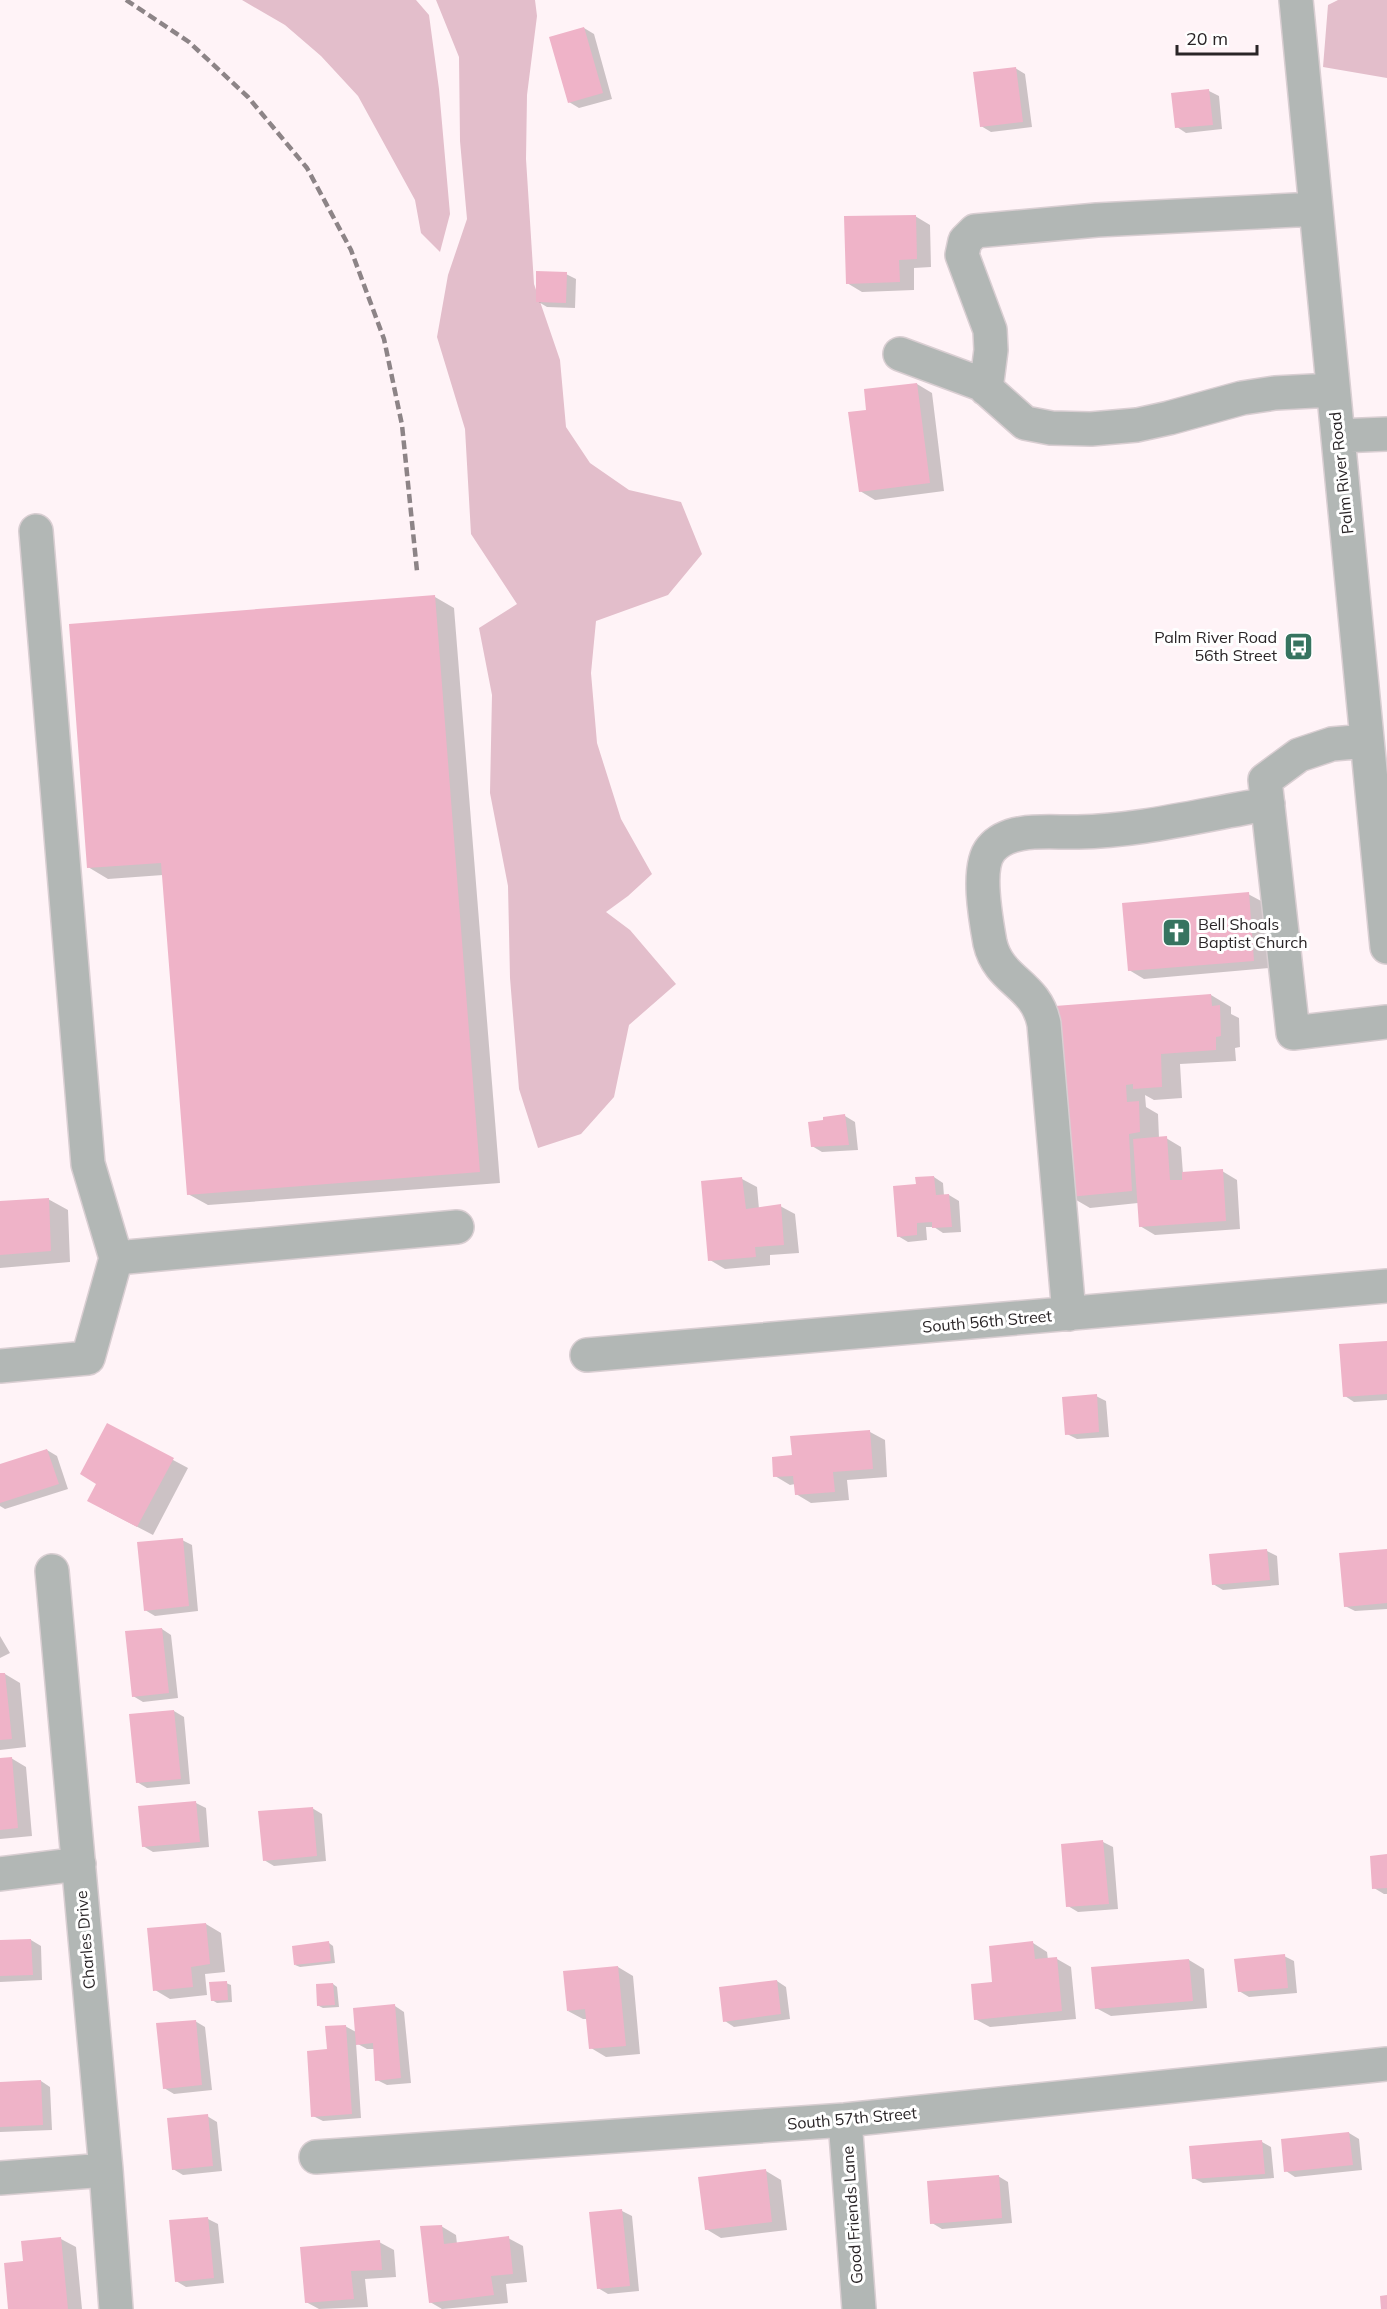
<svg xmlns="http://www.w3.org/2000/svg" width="1387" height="2309" viewBox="0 0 1387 2309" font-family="Mulish,sans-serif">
<rect width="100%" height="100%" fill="#fff3f7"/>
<path fill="#e3becb" d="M 242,0 L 416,0 L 429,15 L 439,89 L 450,214 L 440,252 L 421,233 L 415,200 L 358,96 L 321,56 L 285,25 Z
M 436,0 L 535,0 L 537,16 L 527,95 L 526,159 L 534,284 L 560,360 L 566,427 L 590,463 L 629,490 L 681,502 L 702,554 L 668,595 L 596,621 L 591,673 L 597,743 L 621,819 L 652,874 L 628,896 L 606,912 L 630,930 L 676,984 L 629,1025 L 614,1097 L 581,1134 L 538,1148 L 519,1089 L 510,978 L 508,886 L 490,793 L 492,695 L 479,628 L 517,604 L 471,534 L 465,429 L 437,337 L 448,275 L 467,219 L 460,141 L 459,57 Z
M 1338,0 L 1387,0 L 1387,78 L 1323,67 L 1328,5 Z"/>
<path fill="#0003" d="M 584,28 L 594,34 L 612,99 L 579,108 L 569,102 Z
M 1015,68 L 1025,74 L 1032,127 L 991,132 L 981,126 Z
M 1209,91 L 1219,96 L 1222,129 L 1186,133 L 1177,127 Z
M 915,216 L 930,225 L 931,267 L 914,268 L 914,290 L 862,292 L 847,283 Z
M 566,274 L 576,279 L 575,308 L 547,307 L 537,301 Z
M 917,384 L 932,393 L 944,491 L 875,500 L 860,491 L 868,411 Z
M 435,597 L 454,608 L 500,1183 L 208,1205 L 188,1194 L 163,875 L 108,879 L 88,867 Z
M 1248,894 L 1263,902 L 1269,968 L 1144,979 L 1129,970 Z
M 1211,995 L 1231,1007 L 1231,1014 L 1239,1018 L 1240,1047 L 1235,1048 L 1236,1061 L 1180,1064 L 1182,1098 L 1154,1100 L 1145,1095 L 1146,1107 L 1158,1114 L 1159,1138 L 1166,1138 L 1181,1147 L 1183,1174 L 1222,1171 L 1237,1180 L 1240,1229 L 1155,1235 L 1140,1226 L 1138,1203 L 1090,1208 L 1071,1197 L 1057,1007 Z
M 845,1116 L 855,1122 L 858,1150 L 822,1152 L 812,1146 Z
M 934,1177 L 943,1183 L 944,1196 L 949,1195 L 959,1201 L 961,1232 L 943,1233 L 934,1227 L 926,1227 L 927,1240 L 908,1242 L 898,1236 L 918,1185 Z
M 742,1179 L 757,1187 L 759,1209 L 780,1206 L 795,1214 L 799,1253 L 770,1255 L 770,1265 L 725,1269 L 710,1260 Z
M 48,1199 L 68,1210 L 70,1262 L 0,1268 L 0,1203 Z
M 1387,1342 L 1387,1400 L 1354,1402 L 1345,1396 Z
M 1096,1396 L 1106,1401 L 1109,1437 L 1077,1439 L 1067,1434 Z
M 108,1425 L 188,1468 L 153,1535 L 103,1509 L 98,1483 Z
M 870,1432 L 885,1440 L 887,1477 L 847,1480 L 849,1500 L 811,1503 L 796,1494 L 795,1484 L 790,1485 L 775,1476 L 794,1457 Z
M 47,1450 L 57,1456 L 68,1489 L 5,1509 L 0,1506 L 0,1465 Z
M 182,1540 L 192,1545 L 198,1611 L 155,1616 L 145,1610 Z
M 1267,1551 L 1277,1556 L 1279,1585 L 1223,1590 L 1213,1584 Z
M 1387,1551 L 1387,1609 L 1355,1611 L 1345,1606 Z
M 162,1629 L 171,1635 L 178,1698 L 143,1702 L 133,1696 Z
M 0,1636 L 10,1653 L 0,1658 Z
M 5,1674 L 20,1683 L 26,1747 L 0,1750 L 0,1675 Z
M 174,1711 L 184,1717 L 190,1784 L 147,1788 L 137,1782 Z
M 11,1758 L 26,1767 L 32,1836 L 0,1839 L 0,1759 Z
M 196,1803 L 206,1808 L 209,1847 L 153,1852 L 143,1846 Z
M 312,1808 L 322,1814 L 326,1861 L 274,1866 L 264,1860 Z
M 1103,1842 L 1113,1847 L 1118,1909 L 1078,1912 L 1068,1906 Z
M 1387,1856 L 1387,1894 L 1384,1894 L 1374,1888 Z
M 206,1924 L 221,1933 L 225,1972 L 205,1974 L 207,1995 L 170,1999 L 155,1990 Z
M 31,1940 L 41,1946 L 42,1980 L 0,1982 L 0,1942 Z
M 329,1943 L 333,1946 L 335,1963 L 300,1967 L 295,1965 Z
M 1033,1943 L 1047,1952 L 1048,1960 L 1057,1959 L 1071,1967 L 1076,2019 L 990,2027 L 975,2019 L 994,1983 Z
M 1284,1956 L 1294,1961 L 1297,1993 L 1249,1997 L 1239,1991 Z
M 1189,1960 L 1204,1969 L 1207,2008 L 1111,2016 L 1096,2008 Z
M 618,1967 L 633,1976 L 640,2054 L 606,2057 L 591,2048 L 588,2019 L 583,2019 L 568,2011 Z
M 777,1981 L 786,1987 L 790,2019 L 734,2027 L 725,2021 Z
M 226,1983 L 231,1985 L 232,2002 L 217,2003 L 212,2000 Z
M 333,1984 L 337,1987 L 339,2007 L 323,2008 L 319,2006 L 317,1985 Z
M 395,2006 L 404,2012 L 411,2083 L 387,2085 L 377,2080 L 375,2049 L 367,2049 L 356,2043 L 361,2118 L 323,2121 L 313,2116 L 329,2051 L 345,2026 L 356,2032 Z
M 195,2021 L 205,2027 L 212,2090 L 174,2094 L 164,2088 Z
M 41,2081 L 50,2087 L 52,2130 L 0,2132 L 0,2083 Z
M 207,2116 L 217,2122 L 222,2171 L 183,2175 L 173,2169 Z
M 1349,2133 L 1359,2139 L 1362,2170 L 1295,2177 L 1286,2171 Z
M 1262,2142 L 1271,2147 L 1274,2178 L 1203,2183 L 1193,2178 Z
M 766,2171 L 781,2180 L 787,2230 L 721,2238 L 706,2229 Z
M 998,2176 L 1008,2182 L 1012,2223 L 942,2229 L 932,2223 Z
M 622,2211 L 632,2216 L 639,2291 L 608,2294 L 598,2288 Z
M 208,2219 L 218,2224 L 224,2283 L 186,2287 L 176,2281 Z
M 441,2226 L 456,2235 L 457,2244 L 508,2238 L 523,2246 L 527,2282 L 506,2284 L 508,2303 L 442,2309 L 430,2302 Z
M 61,2239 L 76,2247 L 82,2309 L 9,2309 Z
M 379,2242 L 394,2250 L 396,2277 L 365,2279 L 368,2307 L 319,2309 L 306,2302 Z"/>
<path fill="#efb3c8" d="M 584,27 L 603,93 L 568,103 L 549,37 Z
M 1016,67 L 1023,122 L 980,127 L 973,72 Z
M 1209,89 L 1213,125 L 1175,128 L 1171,93 Z
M 916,215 L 917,259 L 899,260 L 900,282 L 846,284 L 844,216 Z
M 536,271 L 567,272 L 566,303 L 536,302 Z
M 917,383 L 930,483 L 859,492 L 848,412 L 866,410 L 864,389 Z
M 435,595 L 480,1172 L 187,1195 L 161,863 L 87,868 L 69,624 Z
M 1249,892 L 1254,961 L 1128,971 L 1122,903 Z
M 1211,994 L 1212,1006 L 1220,1005 L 1221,1036 L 1216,1037 L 1216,1050 L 1161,1054 L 1162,1087 L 1133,1089 L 1133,1084 L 1126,1085 L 1127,1102 L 1139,1101 L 1140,1132 L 1129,1134 L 1132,1191 L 1069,1197 L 1055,1006 Z
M 845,1114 L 849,1145 L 811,1147 L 808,1122 L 823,1120 L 823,1117 Z
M 1167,1136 L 1170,1180 L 1182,1180 L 1182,1172 L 1223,1169 L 1226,1221 L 1139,1227 L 1133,1139 Z
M 934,1176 L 936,1195 L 949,1194 L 952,1227 L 932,1228 L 932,1222 L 917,1223 L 917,1235 L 897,1237 L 893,1186 L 916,1184 L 915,1177 Z
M 742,1177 L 746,1209 L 781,1204 L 784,1245 L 755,1247 L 756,1257 L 708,1261 L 701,1181 Z
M 49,1198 L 51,1251 L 0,1255 L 0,1201 Z
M 1387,1341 L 1387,1394 L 1343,1397 L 1339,1344 Z
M 1097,1394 L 1099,1432 L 1065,1435 L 1062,1397 Z
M 107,1423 L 174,1458 L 137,1527 L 87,1501 L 96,1484 L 80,1474 Z
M 870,1430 L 873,1469 L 833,1472 L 835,1492 L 795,1495 L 793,1476 L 773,1477 L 772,1457 L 792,1455 L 790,1436 Z
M 47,1449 L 59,1484 L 0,1503 L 0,1464 Z
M 183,1538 L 189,1606 L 144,1611 L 137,1542 Z
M 1267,1549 L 1270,1580 L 1212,1585 L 1209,1554 Z
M 1387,1549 L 1387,1603 L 1344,1607 L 1339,1553 Z
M 162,1628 L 169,1693 L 132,1697 L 125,1631 Z
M 0,1673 L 5,1673 L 12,1739 L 0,1740 Z
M 174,1710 L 181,1779 L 136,1783 L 129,1714 Z
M 12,1757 L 18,1828 L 0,1830 L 0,1758 Z
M 196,1801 L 200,1842 L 142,1847 L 138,1806 Z
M 313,1807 L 317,1856 L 263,1861 L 258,1811 Z
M 1103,1840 L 1109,1904 L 1066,1907 L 1061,1844 Z
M 1387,1854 L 1387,1888 L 1372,1889 L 1370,1856 Z
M 206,1923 L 210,1964 L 191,1967 L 193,1987 L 153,1991 L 147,1928 Z
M 31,1939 L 33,1975 L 0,1976 L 0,1940 Z
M 329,1941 L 331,1961 L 294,1965 L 292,1946 Z
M 1033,1941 L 1035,1959 L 1057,1957 L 1062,2011 L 974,2020 L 971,1984 L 992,1982 L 989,1946 Z
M 1285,1954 L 1288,1988 L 1238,1992 L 1234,1959 Z
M 1189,1959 L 1193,2001 L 1095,2009 L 1091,1967 Z
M 618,1966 L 626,2046 L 589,2049 L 585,2009 L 567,2011 L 563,1971 Z
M 777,1980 L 781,2014 L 723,2022 L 719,1987 Z
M 227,1981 L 228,2000 L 211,2001 L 209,1982 Z
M 333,1983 L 335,2005 L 317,2006 L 316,1984 Z
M 395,2004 L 401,2078 L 375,2081 L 373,2043 L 356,2045 L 353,2008 Z
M 196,2020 L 202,2085 L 163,2089 L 156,2023 Z
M 346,2025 L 352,2114 L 311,2117 L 307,2051 L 327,2049 L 325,2026 Z
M 41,2080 L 43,2125 L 0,2127 L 0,2082 Z
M 208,2114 L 213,2166 L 172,2170 L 167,2118 Z
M 1349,2132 L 1353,2165 L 1284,2172 L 1281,2139 Z
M 1262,2140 L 1265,2174 L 1192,2179 L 1189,2146 Z
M 766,2169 L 772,2222 L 705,2230 L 698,2177 Z
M 999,2175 L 1002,2218 L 930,2224 L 927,2181 Z
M 622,2209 L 630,2286 L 597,2289 L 589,2212 Z
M 208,2217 L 214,2278 L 175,2282 L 169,2220 Z
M 442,2225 L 444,2244 L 509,2236 L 513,2274 L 491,2276 L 494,2295 L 429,2303 L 420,2226 Z
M 61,2237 L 68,2309 L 8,2309 L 4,2263 L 23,2261 L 21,2241 Z
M 380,2240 L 382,2270 L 351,2271 L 354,2299 L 305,2303 L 300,2247 Z
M 1387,2295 L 1387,2309 L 1381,2309 L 1380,2296 Z"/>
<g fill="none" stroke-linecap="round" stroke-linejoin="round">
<defs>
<path id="minor" d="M 1296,0 L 1387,947
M 900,354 L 981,384 L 1025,423 L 1051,428 L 1091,429 L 1137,425 L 1169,418 L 1242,398 L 1275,393 L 1333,390
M 986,389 L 991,350 L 990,330 L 962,255 L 965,241 L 975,231 L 1097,220 L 1316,209
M 1338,436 L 1387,434
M 36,531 L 88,1164 L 116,1258
M 1367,741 L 1332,744 L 1299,755 L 1265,780 L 1293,1033 L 1387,1022
M 116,1258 L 457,1227
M 1069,1314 L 1044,1024 C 1036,983 999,982 990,943 C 986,921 976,867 991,849 C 1010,826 1051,833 1078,832 C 1141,831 1205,814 1268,804
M 587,1355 L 1387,1286
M 0,1366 L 88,1358 L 116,1258
M 52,1571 L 106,2170 L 116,2309
M 0,1874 L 79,1864
M 845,2120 L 859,2309
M 316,2157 L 845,2120 L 1387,2064
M 0,2178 L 106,2170"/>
</defs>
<use href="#minor" stroke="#d9ced2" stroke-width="36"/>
<use href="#minor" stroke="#b2b7b5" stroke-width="33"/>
<path stroke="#8d8487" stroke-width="4.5" stroke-dasharray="9 4.5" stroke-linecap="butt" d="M 126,0 L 189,42 L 248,97 L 307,168 L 351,250 L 384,339 L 402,425 L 417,571"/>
</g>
<defs>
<symbol id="bus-square" viewBox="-11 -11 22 22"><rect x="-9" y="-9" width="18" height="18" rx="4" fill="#377460" stroke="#fff"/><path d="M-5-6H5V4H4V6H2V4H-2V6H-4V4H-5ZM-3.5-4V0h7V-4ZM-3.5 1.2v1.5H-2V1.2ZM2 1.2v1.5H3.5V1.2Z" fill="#fff"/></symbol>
<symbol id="church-square" viewBox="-11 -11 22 22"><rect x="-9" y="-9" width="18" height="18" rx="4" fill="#377460" stroke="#fff"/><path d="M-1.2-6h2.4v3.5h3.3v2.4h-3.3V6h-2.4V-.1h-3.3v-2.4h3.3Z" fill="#fff"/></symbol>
</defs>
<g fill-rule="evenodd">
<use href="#bus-square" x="1282" y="630" width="33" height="33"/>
<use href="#church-square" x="1160" y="916" width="33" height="33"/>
</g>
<g text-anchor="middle" stroke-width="6" stroke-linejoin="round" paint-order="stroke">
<g font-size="16" fill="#2a2527" stroke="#fff">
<text transform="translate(1341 473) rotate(-96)" y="6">Palm River Road</text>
<text transform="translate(987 1321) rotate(-5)" y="6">South 56th Street</text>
<text transform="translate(85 1940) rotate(-95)" y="6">Charles Drive</text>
<text transform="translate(852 2118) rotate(-5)" y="6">South 57th Street</text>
<text transform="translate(852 2215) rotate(-94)" y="6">Good Friends Lane</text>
</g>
<g font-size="16" fill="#2a2527" stroke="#fff" text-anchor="end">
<text x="1277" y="643">Palm River Road<tspan x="1277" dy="18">56th Street</tspan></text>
<text x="1198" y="930" text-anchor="start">Bell Shoals<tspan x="1198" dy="18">Baptist Church</tspan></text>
</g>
</g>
<path d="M1177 45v9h80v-9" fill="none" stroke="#2a2527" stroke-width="3"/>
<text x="1186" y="45" font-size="18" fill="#2a2527" stroke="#ffffff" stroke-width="4.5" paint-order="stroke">20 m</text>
</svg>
